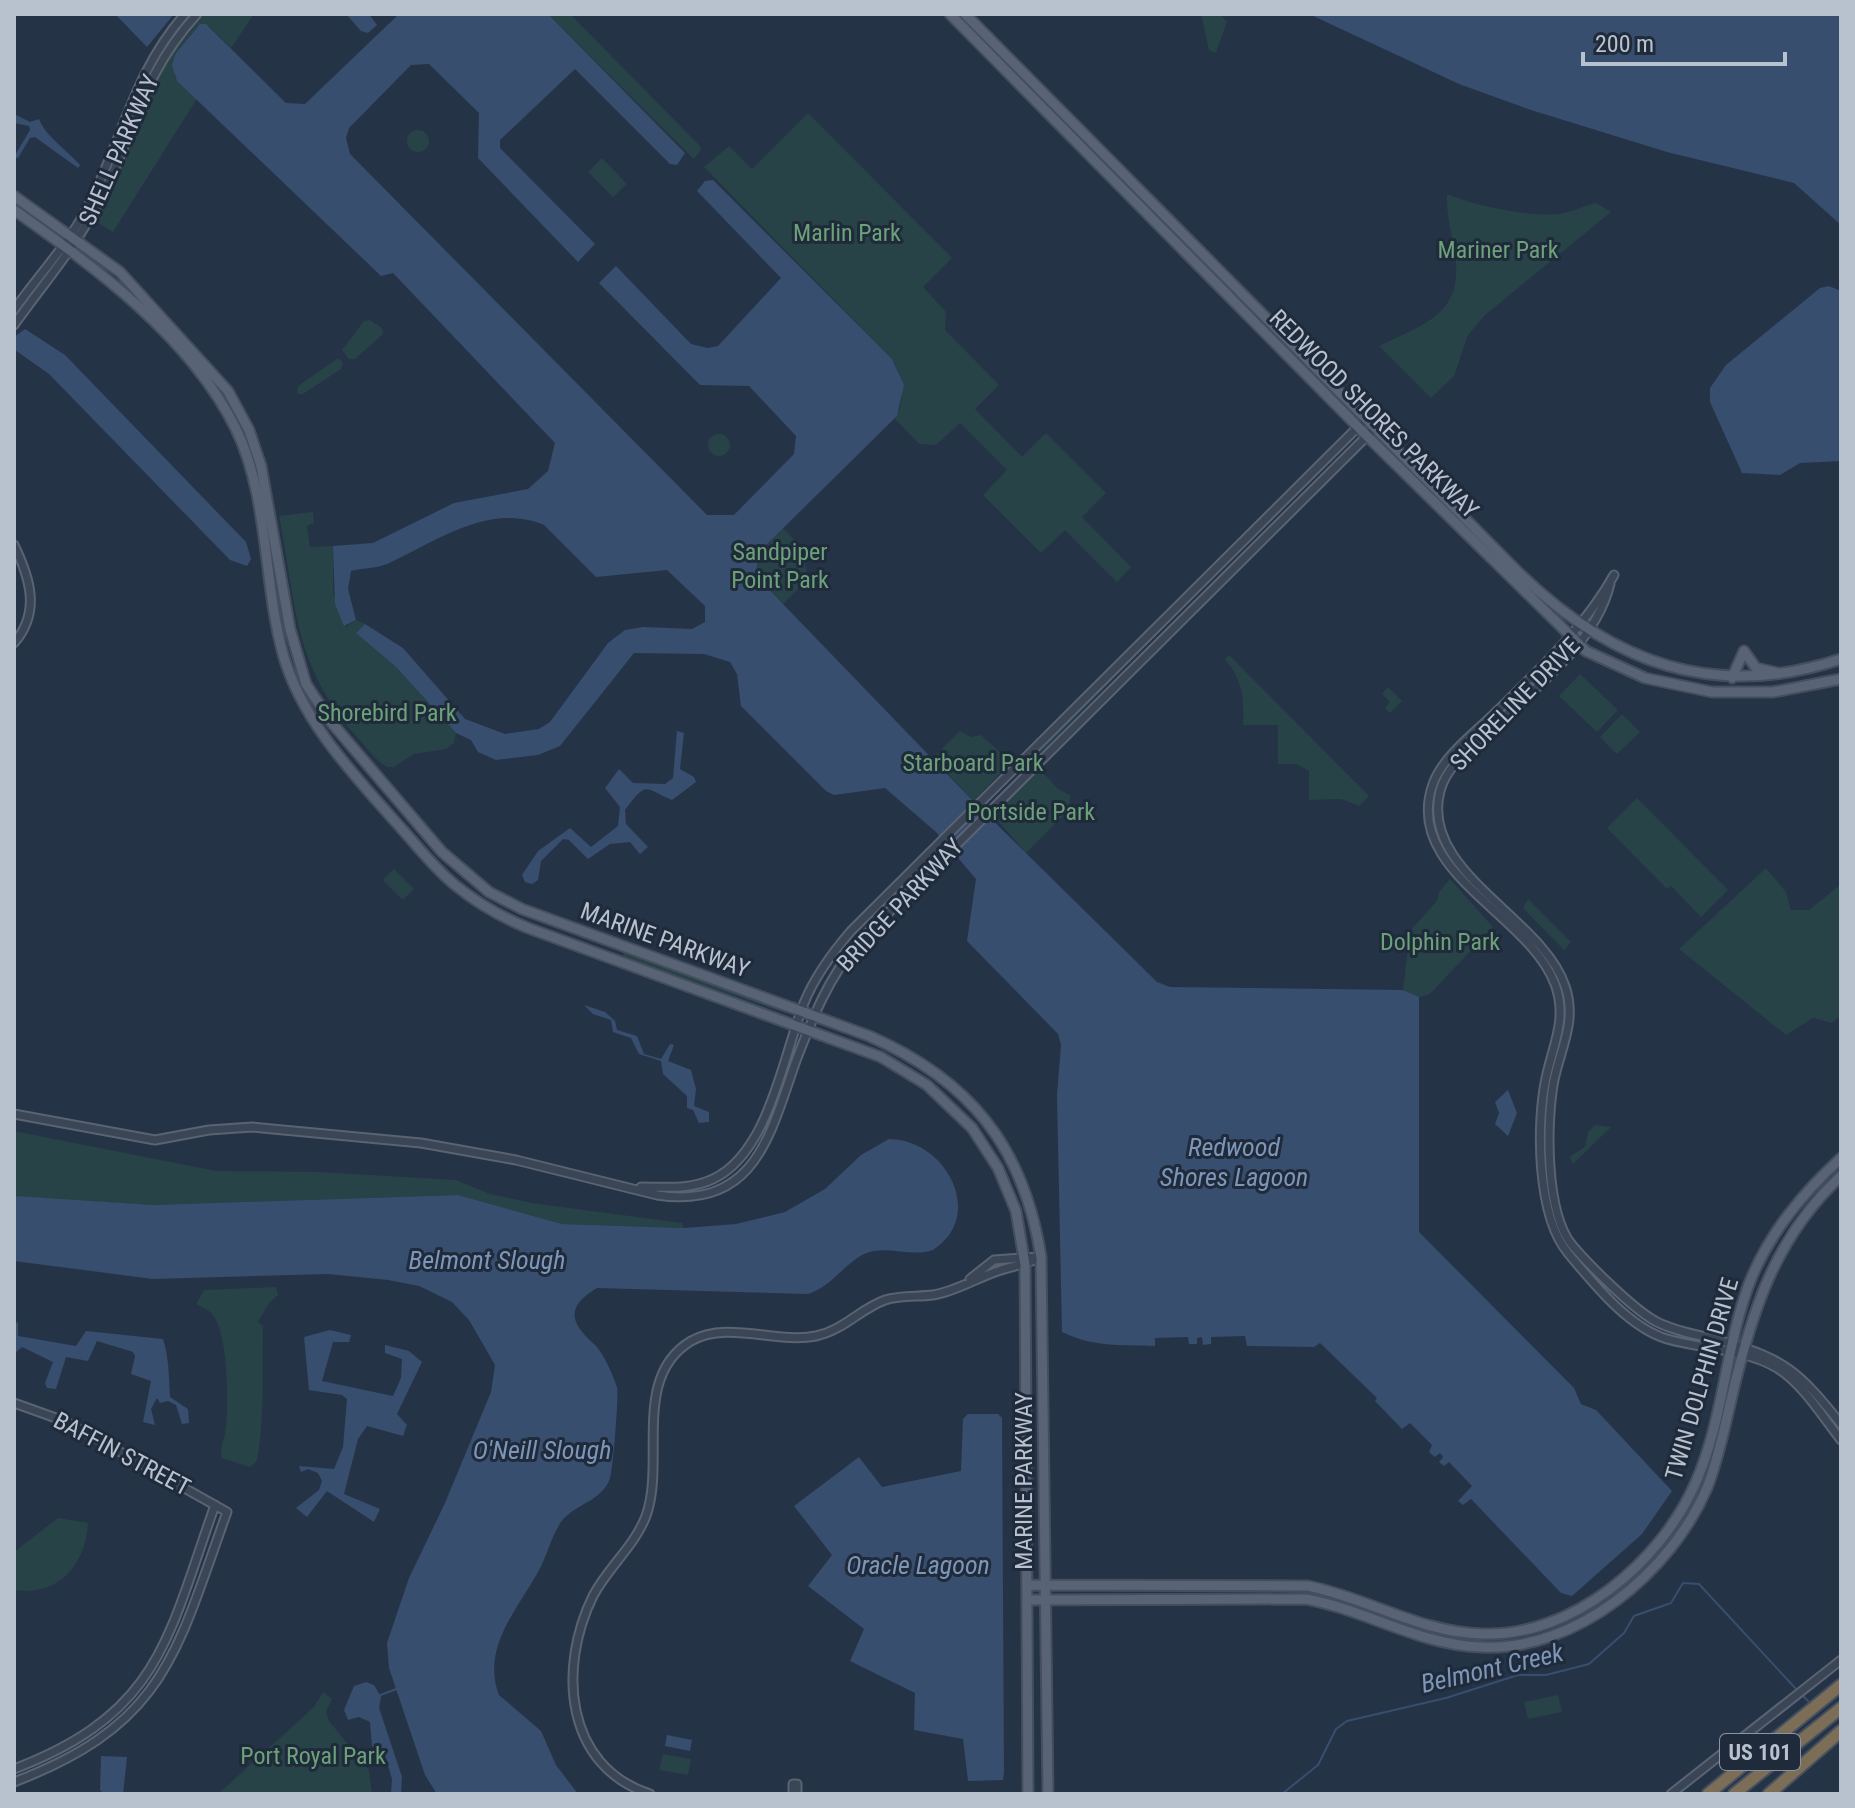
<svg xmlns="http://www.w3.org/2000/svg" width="1855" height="1808" viewBox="0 0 1855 1808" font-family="'Roboto Condensed',sans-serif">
<rect width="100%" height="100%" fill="#253346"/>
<path fill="#274347" d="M 204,14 L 254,14 L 231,48 L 209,26 L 199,25 L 176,53 L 175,77 L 198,97 L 113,232 L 95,221 L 164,63 Z
M 548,14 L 570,14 L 700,146 L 701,150 L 694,159 Z
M 1201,14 L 1219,14 L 1227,21 L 1216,53 L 1209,50 Z
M 808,113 L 952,258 L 923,287 L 946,312 L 945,330 L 999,385 L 975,409 L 1022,457 L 1046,433 L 1106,493 L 1082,517 L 1131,567 L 1117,582 L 1065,530 L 1041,553 L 983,495 L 1007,470 L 960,423 L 936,445 L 919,444 L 895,419 C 906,400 903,377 892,359 L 704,167 L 729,146 L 752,169 Z
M407 141a11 11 0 1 1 22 0a11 11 0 1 1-22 0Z
M 602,158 L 627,184 L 613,197 L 588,172 Z
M 1447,194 C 1476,206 1528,217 1559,214 C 1571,212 1584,206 1596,203 L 1611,212 L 1485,315 L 1468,335 L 1454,376 L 1431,398 L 1379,346 C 1424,324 1464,314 1455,255 C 1452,233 1446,216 1447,194 Z
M 370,320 L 382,328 L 383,334 L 355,359 L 349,359 L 342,350 L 364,321 Z
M 338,358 L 343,362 L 341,369 L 303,394 L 297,394 L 298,386 Z
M708 445a11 11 0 1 1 22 0a11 11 0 1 1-22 0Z
M 313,512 L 314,523 L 307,526 L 310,547 L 333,546 L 333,593 L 346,627 L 356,620 L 365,624 L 356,633 L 397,668 L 456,733 L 454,743 L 446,749 L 414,754 L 394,767 L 387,767 C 375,760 366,747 357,737 C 292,663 297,606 279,516 Z
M 783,528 L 809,555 L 805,565 L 809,578 L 783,604 C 746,569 748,563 783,528 Z
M 1158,633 L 1031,763 L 1029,759 Z
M 1229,655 L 1369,796 L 1359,806 L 1341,799 L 1309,800 L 1309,771 L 1297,764 L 1278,764 L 1278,725 L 1243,725 C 1244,697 1243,681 1225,659 Z
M 1580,674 L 1618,710 L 1597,732 L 1559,696 Z
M 1388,687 L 1402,701 L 1390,713 L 1385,708 L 1390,702 L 1382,694 Z
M 1622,714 L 1640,732 L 1617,754 L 1600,737 Z
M 960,731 L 971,737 L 981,735 L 1011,762 L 973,801 L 933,758 Z
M 1040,769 L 1058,789 L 1070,795 L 1069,810 L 1026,853 L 993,815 Z
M 1637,798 L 1728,890 L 1701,917 L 1671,886 L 1667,889 L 1607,828 Z
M 1766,868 L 1786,892 L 1791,910 L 1809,910 L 1841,884 L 1841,1015 L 1832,1023 L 1813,1018 L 1786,1035 L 1679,949 Z
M 394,869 L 414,889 L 403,900 L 383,880 Z
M 1450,879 L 1493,927 L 1430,994 L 1419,997 L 1403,990 L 1410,931 L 1437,901 L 1439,892 Z
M 895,892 L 898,895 L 840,958 L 812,1004 L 837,959 Z
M 1528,899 L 1571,942 L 1564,950 L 1523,908 Z
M 624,952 L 787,1012 L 788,1014 L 622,957 Z
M 1595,1125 L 1611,1127 L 1573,1164 L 1569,1157 L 1585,1147 L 1588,1132 Z
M 14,1131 L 216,1171 L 319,1172 L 456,1180 L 490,1194 L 532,1203 L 682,1223 L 684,1228 L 562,1224 L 458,1195 L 153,1205 L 24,1198 L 14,1196 Z
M 276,1287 L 278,1295 L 269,1303 L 258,1322 L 263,1326 C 262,1371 265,1416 257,1461 L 250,1467 L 222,1458 C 219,1448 223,1444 225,1434 C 229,1410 229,1333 212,1314 C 209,1310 201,1307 196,1304 L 204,1290 Z
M 58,1518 L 88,1523 C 86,1564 59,1597 14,1590 L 14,1552 Z
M 323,1692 L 332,1699 L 326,1712 L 329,1721 L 369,1770 L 372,1794 L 218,1794 L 314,1707 Z
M 1558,1695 L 1562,1712 L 1528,1719 L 1524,1702 Z
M 663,1754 L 691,1759 L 688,1775 L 659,1770 Z"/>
<path fill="#384e6e" d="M 115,14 L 174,14 L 147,47 Z
M 346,14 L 369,14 L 377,25 L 368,33 L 361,31 Z
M 399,14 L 548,14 L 685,153 L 677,165 L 670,164 L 575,69 L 500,140 L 500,148 L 595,244 L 578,262 L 478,158 L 479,113 L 429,64 L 411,65 L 349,128 L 346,138 L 350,154 L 707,515 L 734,515 L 794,454 L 796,436 L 749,386 L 700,385 L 599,283 L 616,266 L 691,344 L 708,348 L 718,346 L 781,278 L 697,191 L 705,181 L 713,180 L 892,359 L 904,385 L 897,416 L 758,553 L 756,576 L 973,801 L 1157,982 L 1170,987 L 1403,990 L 1419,997 L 1419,1232 L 1574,1388 L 1581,1404 L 1596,1410 L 1672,1491 L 1642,1534 L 1572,1596 L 1561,1593 L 1471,1499 L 1463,1505 L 1458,1501 L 1472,1486 L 1449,1462 L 1444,1466 L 1439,1462 L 1443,1457 L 1440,1453 L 1435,1457 L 1429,1452 L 1432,1445 L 1410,1423 L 1402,1429 L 1375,1401 L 1377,1398 L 1320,1343 L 1314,1347 L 1247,1346 L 1245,1336 L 1211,1337 L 1211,1344 L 1203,1345 L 1202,1337 L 1197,1338 L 1197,1344 L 1189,1344 L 1188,1337 L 1155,1338 L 1155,1346 C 1122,1345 1092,1347 1062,1332 L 1057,1095 L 1061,1045 L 1058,1034 L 967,941 L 976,879 L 936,832 L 885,788 L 834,795 L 826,791 L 741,706 L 737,674 L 730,662 L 704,654 L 634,653 L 560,746 L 538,755 L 496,760 L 478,752 L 471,740 L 456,733 L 397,668 L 356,633 L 365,624 L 403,648 L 465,719 L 505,734 L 539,729 L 550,722 L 608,643 L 625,630 L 643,627 L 692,629 L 705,622 L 705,606 L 667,570 L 596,577 L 544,525 C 488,502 436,542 387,564 C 375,569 362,568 351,571 L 348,589 L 356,620 L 344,626 L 335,604 L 333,546 L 373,543 L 454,503 L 528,489 L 548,471 L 555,443 L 393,273 L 381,276 L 177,81 L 172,65 L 176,53 L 200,24 L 206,24 L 286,103 L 305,104 Z
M 1309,14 L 1841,14 L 1841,225 L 1794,183 L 1667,152 L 1531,110 L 1459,84 Z
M 14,114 L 30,122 L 39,119 C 46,137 67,150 80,165 L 78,168 L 35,137 L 30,138 L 18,158 L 14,157 L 30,130 L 29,126 L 14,123 Z
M 1829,286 L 1841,291 L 1841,461 L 1800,463 L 1780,475 L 1742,473 L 1710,402 L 1710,388 L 1726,365 L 1820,288 Z
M 25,329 L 65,355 L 246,542 L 251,559 L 247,566 L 230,560 L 49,374 L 15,350 L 14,337 Z
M 677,731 L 684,733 L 680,769 L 694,777 L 696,782 L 672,800 C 645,789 648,779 625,810 L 626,824 L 648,847 L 640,854 L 630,842 L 610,844 L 588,859 L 569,840 L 563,839 L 541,861 L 538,880 L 532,884 L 525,882 L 522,875 L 538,851 L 570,828 L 591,847 L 618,826 L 620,807 L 605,788 L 619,769 L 633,783 L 665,784 L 673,778 Z
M 584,1005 L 605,1012 L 615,1021 L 617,1030 L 637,1036 L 644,1054 L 661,1059 L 670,1044 L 674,1045 L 668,1061 L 691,1070 L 696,1089 L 694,1106 L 709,1112 L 709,1122 L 699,1123 L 693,1110 L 687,1108 L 687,1096 L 663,1074 L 661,1061 L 639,1054 L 631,1038 L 613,1032 L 611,1020 L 593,1014 Z
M 1508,1090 L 1517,1113 L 1508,1136 L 1495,1124 L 1499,1113 L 1495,1102 Z
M 889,1139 C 945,1139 987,1215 933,1250 C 911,1258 886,1244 864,1254 C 843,1265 831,1287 808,1294 L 597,1288 C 565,1307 570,1322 594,1344 C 603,1352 613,1375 617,1387 C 619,1394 613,1469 610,1478 C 603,1501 574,1504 561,1522 C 551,1537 547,1556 538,1572 C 517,1610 481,1648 499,1695 L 541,1731 L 556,1765 L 578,1794 L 437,1794 L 425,1775 L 389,1668 L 387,1643 L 409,1578 L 445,1503 L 491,1392 L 495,1365 L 469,1320 L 452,1302 L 419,1286 L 388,1280 L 328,1274 L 153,1279 L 14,1261 L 14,1196 L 153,1205 L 458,1195 L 562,1224 L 684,1228 L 736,1224 L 785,1212 L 825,1189 L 861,1155 Z
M 14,1321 L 18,1323 L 18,1336 L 76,1346 L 86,1331 L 163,1339 C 169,1356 169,1379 170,1397 L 188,1409 L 189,1423 L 182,1424 L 176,1405 L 168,1401 L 160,1403 L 157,1398 L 151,1409 L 155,1425 L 143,1422 L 151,1381 L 131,1374 L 135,1356 L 133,1352 L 97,1341 L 88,1361 L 66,1357 L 56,1389 L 47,1388 L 45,1383 L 53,1362 L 22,1347 L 14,1354 Z
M 330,1330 L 351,1335 L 349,1342 L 333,1342 L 322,1381 L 393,1396 L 401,1378 L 402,1359 L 385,1353 L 385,1345 L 409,1351 L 422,1362 L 397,1414 L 407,1425 L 403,1436 L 367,1426 L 358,1439 L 344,1494 L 380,1509 L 374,1522 L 327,1491 L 307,1517 L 296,1508 L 319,1490 L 322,1481 L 318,1473 L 308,1469 L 301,1472 L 299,1466 L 334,1469 L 343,1447 L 347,1399 L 342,1395 L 309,1390 L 304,1337 Z
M 968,1414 L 998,1414 L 1002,1418 L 1004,1772 L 1003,1780 L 968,1781 L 963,1739 L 914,1730 L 915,1693 L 850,1661 L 864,1629 L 808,1586 L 832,1555 L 794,1506 L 859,1457 L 882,1487 L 961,1471 L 963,1419 Z
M 366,1682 L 374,1685 L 381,1697 L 379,1708 L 402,1777 L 401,1794 L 391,1794 L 392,1779 L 385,1755 L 372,1746 L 370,1722 L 359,1717 L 348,1720 L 344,1710 L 354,1686 Z
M 667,1735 L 692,1740 L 690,1751 L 665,1746 Z
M 101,1756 L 127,1757 L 123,1794 L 104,1794 L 100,1790 Z"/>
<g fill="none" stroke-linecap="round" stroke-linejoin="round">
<path stroke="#384e6e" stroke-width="2" d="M 1802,1695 L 1811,1704
M 378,1696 L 399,1688
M 1282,1794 L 1318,1765 L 1336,1729 L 1347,1721 L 1446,1698 L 1518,1675 L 1546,1675 L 1589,1664 L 1624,1633 L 1634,1616 L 1671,1603 L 1683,1583 L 1699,1584 L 1797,1690"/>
<defs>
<path id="minor" d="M 14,310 C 37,277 67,246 86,210 C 122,143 132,74 185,14
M 14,325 C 44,283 78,244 101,198 C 137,128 140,77 197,14
M 14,545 C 30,578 41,612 14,643
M 1614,575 C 1585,627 1538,671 1496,712 C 1475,733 1443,756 1433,784 C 1402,871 1529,914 1555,984 C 1568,1019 1553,1044 1546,1078 C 1536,1124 1537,1216 1568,1253 C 1593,1283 1628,1327 1667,1339 C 1702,1349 1745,1349 1777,1368 C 1803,1384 1822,1416 1841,1440
M 1610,584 C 1595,646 1529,693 1484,735 C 1467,751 1446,768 1440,791 C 1419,872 1542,917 1565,986 C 1577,1021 1561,1047 1554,1080 C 1546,1121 1545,1212 1572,1245 C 1589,1265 1635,1311 1657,1322 C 1676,1332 1700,1335 1721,1341 C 1785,1358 1800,1373 1841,1424
M 14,1114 L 155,1140 L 209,1130 L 252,1127 L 421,1143 L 516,1160 L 657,1195 C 757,1210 770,1133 797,1058 C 813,1017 828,979 857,944 L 1376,427
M 641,1187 C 665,1187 690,1190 713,1179 C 769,1153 783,1056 804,1003 C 815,976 832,953 851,931 L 1367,418
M 970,1279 L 994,1260 L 1038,1257
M 14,1403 L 67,1422 L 227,1512 C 176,1653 166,1724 14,1782
M 14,1769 C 160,1713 167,1640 215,1505
M 650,1794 C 564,1766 558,1667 593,1596 C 608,1567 634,1547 646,1516 C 666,1461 631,1377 691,1341 C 727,1320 777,1344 816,1336 C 844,1330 860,1309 885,1300 C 901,1295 917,1297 933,1295 C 954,1292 975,1279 995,1272 C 1011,1266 1025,1265 1041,1257
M 793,1794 L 793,1784 L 797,1784 L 797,1794
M 1671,1794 L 1841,1660"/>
<path id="major" d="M 950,14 L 1366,435 L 1586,651 L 1645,678 L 1712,692 L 1773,692 L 1841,679
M 965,14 L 1519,573 C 1612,663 1714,701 1841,659
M 14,196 L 120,272 L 228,391 L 249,430 L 261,466 L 290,629 L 306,684 L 331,722 L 442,852 L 489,892 L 522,909 L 869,1036 C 970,1080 1024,1147 1041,1257 L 1048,1794
M 14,210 C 96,268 190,336 236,429 C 269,497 263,581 283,654 C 302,722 355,776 401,828 C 418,847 435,869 455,885 C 477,903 501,917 528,928 L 881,1057 L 927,1085 L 972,1128 L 998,1168 L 1016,1211 L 1025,1265 L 1028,1794
M 1744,651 L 1756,668 L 1778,673
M 1732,678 L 1744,651
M 1028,1585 L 1308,1586 C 1368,1598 1421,1633 1483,1634 C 1572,1637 1660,1563 1695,1484 C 1724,1420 1725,1345 1751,1279 C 1771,1231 1803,1193 1841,1158
M 1028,1600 L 1306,1599 C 1366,1610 1419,1645 1481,1647 C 1576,1652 1671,1572 1707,1488 C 1718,1460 1724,1430 1731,1400 C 1751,1314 1774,1238 1841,1176"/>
<path id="highway" d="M 1708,1794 L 1841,1685
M 1734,1794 L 1841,1708
M 1769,1794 L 1841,1731"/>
</defs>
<use href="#minor" stroke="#596372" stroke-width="11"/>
<use href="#major" stroke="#444e5e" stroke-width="13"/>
<use href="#highway" stroke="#455060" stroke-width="15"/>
<use href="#minor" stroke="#3a4555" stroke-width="7"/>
<use href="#major" stroke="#586475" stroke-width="9"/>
<use href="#highway" stroke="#7c6d57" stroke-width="11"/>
</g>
<g text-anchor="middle" stroke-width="6" stroke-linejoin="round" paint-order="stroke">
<rect fill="#1f2a3b" stroke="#8a94a2" stroke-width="2" x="1720" y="1734" width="80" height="36" rx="6"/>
<g font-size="22" font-weight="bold" fill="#b8c1ce">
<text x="1760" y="1760">US 101</text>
</g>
<g font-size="24" fill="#b8c1ce" stroke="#1f2a3b">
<text transform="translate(119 150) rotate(-66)" y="8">SHELL PARKWAY</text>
<text transform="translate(1374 414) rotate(45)" y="8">REDWOOD SHORES PARKWAY</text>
<text transform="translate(1515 704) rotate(-46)" y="8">SHORELINE DRIVE</text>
<text transform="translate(900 905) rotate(-47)" y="8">BRIDGE PARKWAY</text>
<text transform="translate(665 940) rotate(20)" y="8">MARINE PARKWAY</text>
<text transform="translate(1702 1379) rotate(-74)" y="8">TWIN DOLPHIN DRIVE</text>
<text transform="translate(122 1454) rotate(28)" y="8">BAFFIN STREET</text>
<text transform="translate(1024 1481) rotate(-90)" y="8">MARINE PARKWAY</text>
</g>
<g font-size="24" fill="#6da179" stroke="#1f2a3b">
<text x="847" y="241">Marlin Park</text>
<text x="1498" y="258">Mariner Park</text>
<text x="780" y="560">Sandpiper<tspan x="780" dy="28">Point Park</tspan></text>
<text x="387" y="721">Shorebird Park</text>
<text x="973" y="771">Starboard Park</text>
<text x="1031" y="820">Portside Park</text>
<text x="1440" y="950">Dolphin Park</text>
<text x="313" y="1764">Port Royal Park</text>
</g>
<g font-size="26" font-style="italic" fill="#7d96b8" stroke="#1f2a3b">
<text x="1234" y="1156">Redwood<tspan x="1234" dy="30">Shores Lagoon</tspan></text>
<text x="487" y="1269">Belmont Slough</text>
<text x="542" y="1459">O'Neill Slough</text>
<text x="918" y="1574">Oracle Lagoon</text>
<text transform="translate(1492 1668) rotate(-13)" y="9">Belmont Creek</text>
</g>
</g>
<rect width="1855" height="1808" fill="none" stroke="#b8c1ce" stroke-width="32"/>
<path d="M1583 52v12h202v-12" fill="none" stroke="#b8c1ce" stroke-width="4"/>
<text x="1595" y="52" font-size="24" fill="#b8c1ce" stroke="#1f2a3b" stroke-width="6" paint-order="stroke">200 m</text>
</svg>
